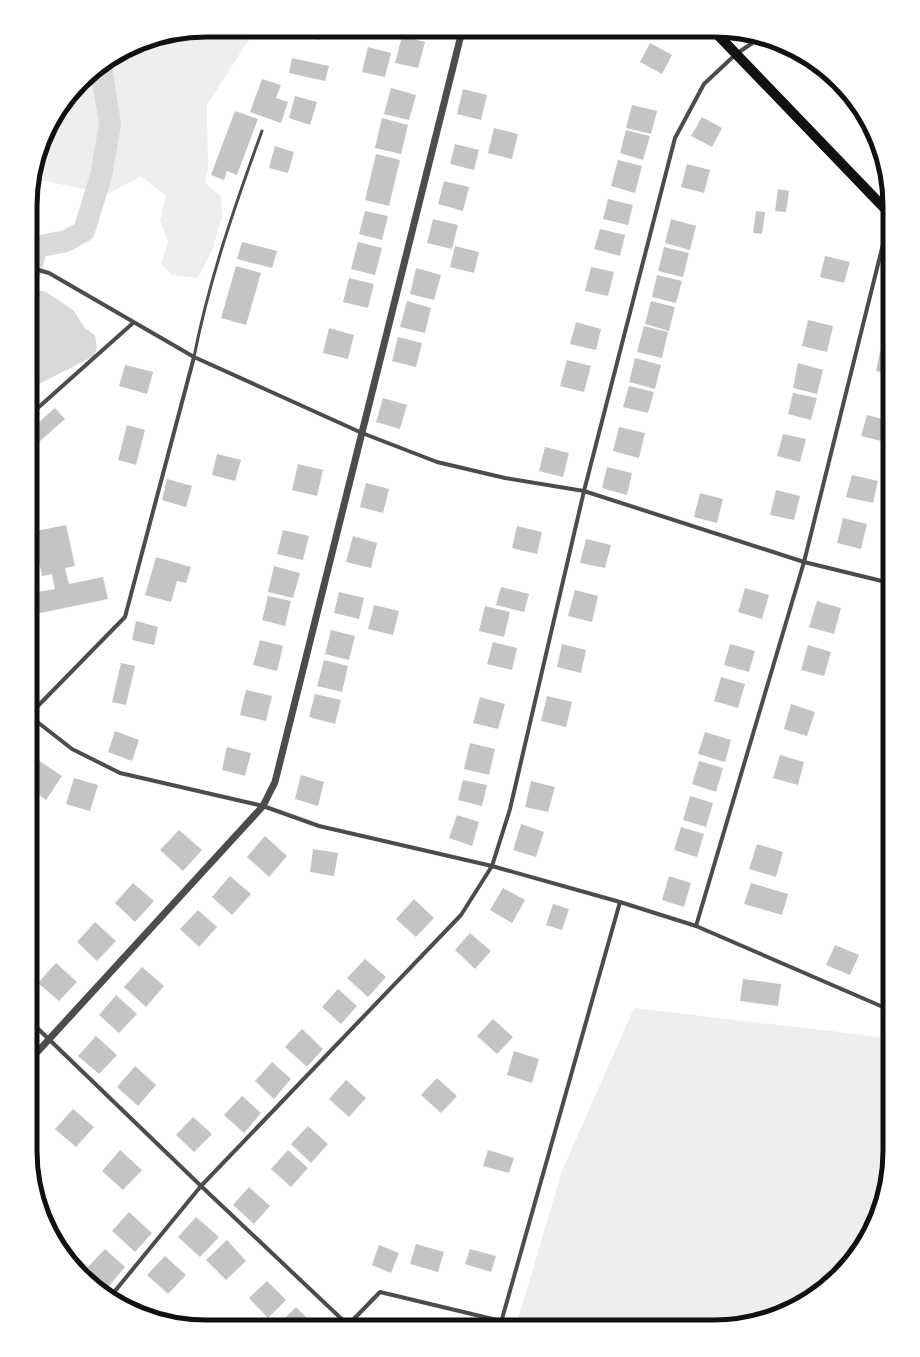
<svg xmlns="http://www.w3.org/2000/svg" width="920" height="1357" viewBox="0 0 920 1357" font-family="Inter,sans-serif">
<rect width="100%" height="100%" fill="#fff"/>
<path fill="#eee" d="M 206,30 L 255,30 L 207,105 L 208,168 L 205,183 L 221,196 L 222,217 L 213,248 L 198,278 L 172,275 L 161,264 L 168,242 L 160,221 L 166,196 L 141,176 L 108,194 L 40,180 L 32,195 L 32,183 L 53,118 L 90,74 L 149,39 Z
M 634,1008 L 890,1038 L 890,1163 L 881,1208 L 860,1249 L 830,1283 L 781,1313 L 714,1327 L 516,1326 L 562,1171 Z"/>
<path fill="#d9d9d9" d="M 31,289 L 46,292 L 73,310 L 85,328 L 95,335 L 97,347 L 94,356 L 31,388 Z"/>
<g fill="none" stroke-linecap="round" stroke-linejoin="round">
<path stroke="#d9d9d9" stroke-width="22" d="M 31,269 L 36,247 L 66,241 L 84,231 L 101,176 L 110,124 L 101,68"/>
</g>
<path fill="#c4c4c4" d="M 288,30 L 323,30 L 320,40 L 287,32 Z
M 482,31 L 499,31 L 498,35 Z
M 402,36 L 425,42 L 418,68 L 395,63 Z
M 650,43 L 672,55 L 662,74 L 640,62 Z
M 368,47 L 391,53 L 385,77 L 362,72 Z
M 292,58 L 329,66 L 325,81 L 289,73 Z
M 262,79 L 281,85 L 276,98 L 288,102 L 281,123 L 250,112 Z
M 391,88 L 416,95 L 409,120 L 384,114 Z
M 463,89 L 487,95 L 481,120 L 457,114 Z
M 295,96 L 317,102 L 310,125 L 289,118 Z
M 632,105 L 657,111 L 651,134 L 626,128 Z
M 235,111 L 258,119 L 237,175 L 227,171 L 224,180 L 211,175 Z
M 702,117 L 722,128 L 712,147 L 691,136 Z
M 382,118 L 408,125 L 401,154 L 375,148 Z
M 494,128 L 518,134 L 512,159 L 488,153 Z
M 626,130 L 650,136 L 643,160 L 620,153 Z
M 455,144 L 479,150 L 474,170 L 450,164 Z
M 275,146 L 294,152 L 288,173 L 269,168 Z
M 376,154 L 400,160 L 389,206 L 365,200 Z
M 618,160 L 642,166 L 635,193 L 611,186 Z
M 687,164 L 710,170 L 704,193 L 681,187 Z
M 444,181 L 469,187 L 463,211 L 438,204 Z
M 778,189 L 789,191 L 786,212 L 775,211 Z
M 608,199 L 633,205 L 628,225 L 603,219 Z
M 365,211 L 388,216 L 382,240 L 359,234 Z
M 756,211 L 765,212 L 762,234 L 753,233 Z
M 433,219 L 458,225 L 452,249 L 427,243 Z
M 671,219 L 696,226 L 690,250 L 665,243 Z
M 600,229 L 625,235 L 620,256 L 594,249 Z
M 242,242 L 277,251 L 272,268 L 237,259 Z
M 358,242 L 382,248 L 375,275 L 351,269 Z
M 455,246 L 479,252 L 474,273 L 450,267 Z
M 664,247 L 689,253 L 683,277 L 658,271 Z
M 825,256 L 850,262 L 844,283 L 820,277 Z
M 236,266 L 261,273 L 246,325 L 221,318 Z
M 591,267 L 614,272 L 608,296 L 585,291 Z
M 416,268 L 441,275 L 434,300 L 410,294 Z
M 657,275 L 682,281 L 676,303 L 652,297 Z
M 349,278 L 374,284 L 368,308 L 343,302 Z
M 407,301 L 431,308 L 425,333 L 400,327 Z
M 651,301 L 675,307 L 669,331 L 645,324 Z
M 808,320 L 833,326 L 827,352 L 802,346 Z
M 576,322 L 601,329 L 596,350 L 570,344 Z
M 644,326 L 668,332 L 662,358 L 637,352 Z
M 329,328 L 354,335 L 348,359 L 323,353 Z
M 398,337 L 422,343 L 416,367 L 392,361 Z
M 880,351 L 890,354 L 890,375 L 876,371 Z
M 635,358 L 661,365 L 655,389 L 629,382 Z
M 567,360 L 591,366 L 584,392 L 560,386 Z
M 798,363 L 823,370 L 817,394 L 793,388 Z
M 125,365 L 153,372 L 147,394 L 119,386 Z
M 629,386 L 654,392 L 648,413 L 623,407 Z
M 793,393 L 817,398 L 811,420 L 788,414 Z
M 383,398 L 407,405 L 400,429 L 376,422 Z
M 55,408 L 65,419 L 31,449 L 31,429 Z
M 867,415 L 890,421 L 885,442 L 861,436 Z
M 127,425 L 145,430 L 136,465 L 118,460 Z
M 619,427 L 645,433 L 639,458 L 613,451 Z
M 783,434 L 806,439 L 800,462 L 777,456 Z
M 545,447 L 569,453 L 563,477 L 539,471 Z
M 217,454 L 241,460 L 235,481 L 212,475 Z
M 298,464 L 323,470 L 317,496 L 292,490 Z
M 607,467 L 632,473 L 627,495 L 602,488 Z
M 852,475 L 878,481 L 873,503 L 846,497 Z
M 167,479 L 192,486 L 186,507 L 162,500 Z
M 366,483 L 389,489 L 383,513 L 360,507 Z
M 776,490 L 800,496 L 794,520 L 770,515 Z
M 700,493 L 723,499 L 717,523 L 694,517 Z
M 843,518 L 867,524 L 861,549 L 837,543 Z
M 66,525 L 75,566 L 65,568 L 69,584 L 103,577 L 108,599 L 31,615 L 31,593 L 55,589 L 52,574 L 42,576 L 36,546 L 31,547 L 31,532 Z
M 517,526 L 542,532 L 537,554 L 512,548 Z
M 283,530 L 309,536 L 303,560 L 277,554 Z
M 887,531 L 890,532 L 890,554 L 882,552 Z
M 353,536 L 377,543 L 371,568 L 346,562 Z
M 586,539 L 611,545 L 605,568 L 580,563 Z
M 156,557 L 191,567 L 186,583 L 177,581 L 171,602 L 145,595 Z
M 274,566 L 300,573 L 293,598 L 268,592 Z
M 501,587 L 529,594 L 524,612 L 496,605 Z
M 745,588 L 769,595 L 762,619 L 738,612 Z
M 575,590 L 598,596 L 592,622 L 568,616 Z
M 339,592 L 364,598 L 359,619 L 334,613 Z
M 268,596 L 291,601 L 285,626 L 262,620 Z
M 817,601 L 841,608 L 834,634 L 809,627 Z
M 374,605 L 399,611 L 393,635 L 368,629 Z
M 485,606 L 510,612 L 504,637 L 479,631 Z
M 136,621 L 158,627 L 154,645 L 132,640 Z
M 331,630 L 355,636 L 349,660 L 325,654 Z
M 260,640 L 283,646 L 277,671 L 253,665 Z
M 493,642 L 517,648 L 512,670 L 487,664 Z
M 562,644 L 586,650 L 581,673 L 557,667 Z
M 730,644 L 755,651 L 749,672 L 724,665 Z
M 808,645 L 831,652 L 824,676 L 801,670 Z
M 324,660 L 348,666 L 342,692 L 317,686 Z
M 121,663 L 135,666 L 126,705 L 112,702 Z
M 721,677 L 745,684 L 738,708 L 714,701 Z
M 246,690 L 272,696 L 266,721 L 240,715 Z
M 315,694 L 341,700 L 335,724 L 309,717 Z
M 547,696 L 572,702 L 566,727 L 541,721 Z
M 480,697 L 505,704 L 498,729 L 473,723 Z
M 791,704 L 815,712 L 807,736 L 784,729 Z
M 115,731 L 139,740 L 132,761 L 108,752 Z
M 705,732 L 731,740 L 725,762 L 698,754 Z
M 470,743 L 495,749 L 489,775 L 464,769 Z
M 227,747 L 251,753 L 245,776 L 222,770 Z
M 780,755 L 804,762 L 798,785 L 773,778 Z
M 38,760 L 62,776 L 46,800 L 31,789 L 31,771 Z
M 699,761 L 723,768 L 716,792 L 692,784 Z
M 301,775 L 324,782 L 318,806 L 295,799 Z
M 74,778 L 98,785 L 90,811 L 66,804 Z
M 463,780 L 487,785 L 482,806 L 458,800 Z
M 531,781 L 555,787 L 548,812 L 525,807 Z
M 690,796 L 713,803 L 706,827 L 683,820 Z
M 457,815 L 479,822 L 472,846 L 449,838 Z
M 521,824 L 544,832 L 536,857 L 513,850 Z
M 681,827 L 704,834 L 697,857 L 674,850 Z
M 179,830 L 202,850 L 183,871 L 160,850 Z
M 265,836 L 287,856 L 269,877 L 247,857 Z
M 757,844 L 783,852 L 776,877 L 749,869 Z
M 313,849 L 338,853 L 334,876 L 310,872 Z
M 230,876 L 251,894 L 232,915 L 212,897 Z
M 669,876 L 691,883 L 684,907 L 662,900 Z
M 133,883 L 154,901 L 135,922 L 115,903 Z
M 751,883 L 788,894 L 782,915 L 744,904 Z
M 503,888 L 525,900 L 512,923 L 490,910 Z
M 414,899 L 434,918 L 416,937 L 396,919 Z
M 553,904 L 569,909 L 562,930 L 546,925 Z
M 198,910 L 217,927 L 199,947 L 180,929 Z
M 95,922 L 116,941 L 97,961 L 77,942 Z
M 470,933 L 491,951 L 475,969 L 455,950 Z
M 889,937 L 890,937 L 890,963 L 882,961 Z
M 835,945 L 859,955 L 850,975 L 826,965 Z
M 365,959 L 386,977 L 368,997 L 347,978 Z
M 56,963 L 77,982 L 59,1001 L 38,983 Z
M 142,967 L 164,986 L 146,1007 L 124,987 Z
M 743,979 L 781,984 L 778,1006 L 740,1001 Z
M 338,989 L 357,1006 L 341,1024 L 322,1007 Z
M 116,995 L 137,1014 L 119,1033 L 99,1015 Z
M 493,1019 L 513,1037 L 497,1054 L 477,1036 Z
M 302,1029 L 323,1049 L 307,1067 L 285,1047 Z
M 96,1036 L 117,1055 L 99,1074 L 78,1056 Z
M 514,1051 L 539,1059 L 532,1083 L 507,1075 Z
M 272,1062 L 291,1079 L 274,1099 L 255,1081 Z
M 135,1066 L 156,1085 L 138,1106 L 117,1087 Z
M 437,1078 L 457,1096 L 441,1113 L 421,1095 Z
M 346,1080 L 366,1098 L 349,1117 L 329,1099 Z
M 242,1096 L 261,1113 L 244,1133 L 224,1115 Z
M 73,1109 L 94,1127 L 76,1147 L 55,1129 Z
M 193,1117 L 212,1134 L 194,1152 L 176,1135 Z
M 308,1126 L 328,1144 L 311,1163 L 291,1144 Z
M 120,1150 L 142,1170 L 123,1190 L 102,1171 Z
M 288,1150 L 308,1168 L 291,1187 L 271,1169 Z
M 488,1150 L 514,1158 L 509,1173 L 483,1166 Z
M 249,1187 L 270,1206 L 254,1224 L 233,1205 Z
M 129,1212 L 152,1233 L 135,1252 L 112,1231 Z
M 196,1217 L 219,1237 L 200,1257 L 178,1237 Z
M 227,1240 L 246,1261 L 226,1280 L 206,1260 Z
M 416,1244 L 444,1252 L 438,1272 L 410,1264 Z
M 379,1245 L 399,1253 L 391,1273 L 372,1265 Z
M 105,1249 L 125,1267 L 107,1288 L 86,1269 Z
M 470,1249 L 496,1256 L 491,1272 L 465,1264 Z
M 165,1256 L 186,1275 L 168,1294 L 147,1275 Z
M 267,1281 L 286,1300 L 268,1318 L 249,1298 Z
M 296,1307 L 315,1326 L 277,1326 Z
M 367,1324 L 379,1325 L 379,1326 L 367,1326 Z"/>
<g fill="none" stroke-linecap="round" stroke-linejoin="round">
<path stroke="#4c4c4c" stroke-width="3" d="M 194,357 C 209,280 235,205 262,131"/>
<path stroke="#4c4c4c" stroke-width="4" d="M 31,268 L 49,273 L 194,357 L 362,433 L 437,462 L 505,478 L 584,491 L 804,562 L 890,583
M 31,414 L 133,323
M 31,713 L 125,617 L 194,357
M 31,717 L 72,749 L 120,773 L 263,806 L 319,826 L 492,866 L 620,902 L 696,926 L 890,1010
M 696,926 L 804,562 L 890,216
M 30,1021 L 201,1186 L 348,1325 L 380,1292 L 501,1321
M 110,1297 L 201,1186 L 461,915 L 492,866 L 510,809 L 584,491 L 675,138 L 704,84 L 736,54 L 760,38
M 500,1326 L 620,902"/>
<path stroke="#4c4c4c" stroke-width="7" d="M 30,1060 L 263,806 L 275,782 L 462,31"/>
<path stroke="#111" stroke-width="10" d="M 714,31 L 890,214"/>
</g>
<path d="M0 0H920V1357H0ZM206 37H714A169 169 0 0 1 883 206V1151A169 169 0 0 1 714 1320H206A169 169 0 0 1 37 1151V206A169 169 0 0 1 206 37Z" fill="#fff" fill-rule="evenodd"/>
<path fill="none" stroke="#111" stroke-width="5" d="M206 37H714A169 169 0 0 1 883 206V1151A169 169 0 0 1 714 1320H206A169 169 0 0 1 37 1151V206A169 169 0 0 1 206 37Z"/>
</svg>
